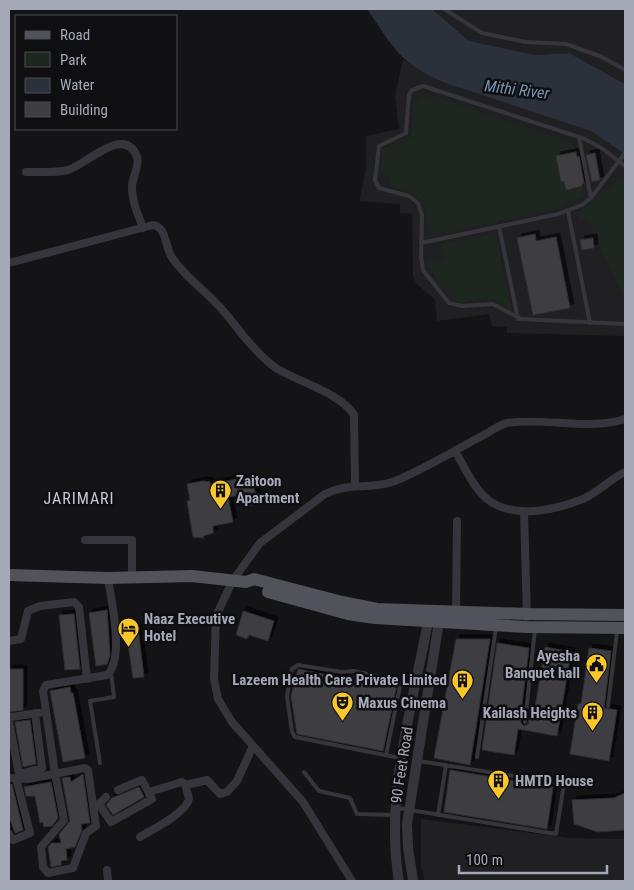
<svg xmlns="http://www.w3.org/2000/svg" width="634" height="890" viewBox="0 0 634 890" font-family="'Roboto Condensed',sans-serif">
<defs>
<filter id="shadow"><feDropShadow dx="4" dy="-4" stdDeviation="0" flood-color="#0009"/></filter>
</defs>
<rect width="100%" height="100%" fill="#141416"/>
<path fill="#202023" d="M 432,9 L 625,9 L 625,84 L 569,53 L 536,55 L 469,41 Z
M 403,59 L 426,74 L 445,83 L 591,131 L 608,141 L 625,134 L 625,336 L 507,333 L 507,327 L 492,326 L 489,314 L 437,321 L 435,300 L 416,283 L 413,276 L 412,214 L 400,213 L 400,204 L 359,201 L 366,170 L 366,136 L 399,129 L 395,96 Z
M 421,819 L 570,838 L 625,839 L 625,881 L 425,881 L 421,866 Z"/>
<path fill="#1e2620" d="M 423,96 L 441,98 L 572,143 L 576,152 L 556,156 L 561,182 L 564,181 L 566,190 L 582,186 L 584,196 L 557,209 L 445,232 L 433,234 L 429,232 L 423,201 L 406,190 L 390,186 L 391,174 L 381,173 C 380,136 389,152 411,137 L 413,104 Z
M 625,178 L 625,300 L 587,218 L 579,221 L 576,213 C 594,205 610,179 625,178 Z
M 495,233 L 512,310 L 494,299 L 461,302 L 454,299 L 442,288 L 428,266 L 428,262 L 445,259 L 442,245 Z"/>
<path fill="#2a313a" d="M 367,9 L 432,9 L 469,41 L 536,55 L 569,53 L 625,84 L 625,154 L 591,131 L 445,83 C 399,63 394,48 367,9 Z"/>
<path fill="#3e3e43" stroke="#2e2e32" filter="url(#shadow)" d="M 576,152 L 577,157 L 579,156 L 584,183 L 582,184 L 582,186 L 566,190 L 564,181 L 561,182 L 556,156 Z
M 595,153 L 600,180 L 592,182 L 586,155 Z
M 535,234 L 536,241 L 556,237 L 570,308 L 533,315 L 517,238 Z
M 593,238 L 594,248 L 582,250 L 580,240 Z
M 238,479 L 250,479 L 250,485 L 253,484 L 255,492 L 256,492 L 259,504 L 248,506 L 247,500 L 243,500 L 242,495 L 228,497 L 233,522 L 213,526 L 213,533 L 203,536 L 204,538 L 193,537 L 187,501 L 190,500 L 187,484 L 203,481 L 210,482 L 210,484 Z
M 107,610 L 110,655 L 107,664 L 96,666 L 89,613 Z
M 243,611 L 274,621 L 268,641 L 249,635 L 247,639 L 236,635 Z
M 74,614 L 80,669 L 65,670 L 59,615 Z
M 138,629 L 144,677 L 133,678 L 126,631 Z
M 456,639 L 490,639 L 470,765 L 434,758 Z
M 497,643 L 529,648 L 521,712 L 521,723 L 524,726 L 528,724 L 530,714 L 534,714 L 545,647 L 571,652 L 557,736 L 518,729 L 514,755 L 482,750 Z
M 589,648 L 611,651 L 604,708 L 617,710 L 609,761 L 570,754 L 578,704 L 581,704 Z
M 9,669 L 23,669 L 23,710 L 9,712 Z
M 298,669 L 353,680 L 354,675 L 397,684 L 383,751 L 297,734 L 291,696 Z
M 70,687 L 71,693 L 73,693 L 85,758 L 63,762 L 50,691 Z
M 30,720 L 36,764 L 23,767 L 15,722 Z
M 450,770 L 553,787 L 547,829 L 444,812 Z
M 83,774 L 90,823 L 81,824 L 82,830 L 75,847 L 66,849 L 67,860 L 61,861 L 61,865 L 51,867 L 48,847 L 52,843 L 61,843 L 59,834 L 70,821 L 62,778 L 70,777 L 71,782 Z
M 51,782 L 58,818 L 52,826 L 44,827 L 43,822 L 40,823 L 35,796 L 26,796 L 24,787 Z
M 9,784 L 12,784 L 23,830 L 15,833 L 9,817 Z
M 139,787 L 144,797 L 113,815 L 106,805 L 112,798 Z
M 625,793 L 625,830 L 598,832 L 574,824 L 572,800 L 614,798 Z"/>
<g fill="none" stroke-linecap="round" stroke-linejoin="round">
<path stroke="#35353b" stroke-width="4" d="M 444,9 L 482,33 L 526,42 L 566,44 L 602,57 L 625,70
M 579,137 L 591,198
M 625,166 L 603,149 L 585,139 L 423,86 L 412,90 L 409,95 L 406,133 L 379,146 L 375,180 L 379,188 L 409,196 L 418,203 L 422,215 L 421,257 L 423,270 L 449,303 L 462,306 L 493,304 L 521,319 L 625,324
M 568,211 L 590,323
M 499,226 L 518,319
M 421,243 L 558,214 L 582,205 L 591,198 L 625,153
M 90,701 L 100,763
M 90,701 L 114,697 L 111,672
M 608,706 L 617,631
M 525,722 L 535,629
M 386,755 L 401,681
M 477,757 L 496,627
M 400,758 L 295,737 L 292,732 L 287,696 L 292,669 L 298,665 L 341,672 L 353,671 L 415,684
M 304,772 L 319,791 L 350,798 L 357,814 L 394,815
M 398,808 L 556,834 L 564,784 L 419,761
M 438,815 L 446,765"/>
<path stroke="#35353b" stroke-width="8" d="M 26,172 C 40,172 55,173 68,170 C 87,164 125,124 137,157 C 140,167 132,177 132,187 C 132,201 138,215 143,228
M 9,263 L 153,225 C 166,227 165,245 171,256 C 183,275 201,287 216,303 C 227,314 236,327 246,339 C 255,349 264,360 276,368 C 298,382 341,393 354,415 L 355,486
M 455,451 C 464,466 473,487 487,499 C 513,520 555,510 583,499 C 599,492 610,479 625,472
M 524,512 L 527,617
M 85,540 L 132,540 L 132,577
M 456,614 L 457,521
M 9,641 L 21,639 L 28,611 L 40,606 L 74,602 L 79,607 L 87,679
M 9,720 L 11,717 L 39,713
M 9,721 L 19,774 L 42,768 L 35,713
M 9,778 L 28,779 L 85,768 L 88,770 L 96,826 L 86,833 L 73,868 L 48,873 L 43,867 L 41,847 L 64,820 L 55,773 L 43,691 L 46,685 L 107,675 C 125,659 111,600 108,578
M 186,785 L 207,780 L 220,794 L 227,792 L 237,781 L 253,746
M 106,797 L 99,804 L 111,822 L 152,799 L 142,780 L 118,790
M 9,834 L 13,840 L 30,833 L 16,778
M 140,837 C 152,830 186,813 189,799 L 185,784 L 182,782 L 149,792
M 107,870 L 108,881
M 352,881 L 303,802 L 232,722 L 218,699 L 214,679 L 216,616 L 233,580 L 260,543 L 325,494 C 351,481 369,491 395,481 C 424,469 452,452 480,437 C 489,433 498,425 507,423 C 546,417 587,431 625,419"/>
<path stroke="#35353b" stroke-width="10" d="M 399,881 C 384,795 414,701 429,616
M 413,881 L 408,847 L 407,824 L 440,615"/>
<path stroke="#51525a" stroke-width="12" d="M 9,575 L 108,578 L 192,576 L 246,582 L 254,579 L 342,602 L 377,609 L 527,614 L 625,615
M 268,592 L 348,614 L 375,618 L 526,627 L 625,628"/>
</g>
<defs>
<symbol id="building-pin" viewBox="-11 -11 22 30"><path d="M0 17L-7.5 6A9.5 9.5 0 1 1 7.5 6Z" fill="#f9c729" stroke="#0f0f11"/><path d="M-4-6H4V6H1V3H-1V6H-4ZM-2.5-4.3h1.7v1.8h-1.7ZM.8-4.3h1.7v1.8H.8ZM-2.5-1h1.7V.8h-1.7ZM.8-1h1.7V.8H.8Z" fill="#111"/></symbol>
<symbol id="hotel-pin" viewBox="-11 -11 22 30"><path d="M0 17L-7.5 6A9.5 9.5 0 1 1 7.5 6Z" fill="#f9c729" stroke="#0f0f11"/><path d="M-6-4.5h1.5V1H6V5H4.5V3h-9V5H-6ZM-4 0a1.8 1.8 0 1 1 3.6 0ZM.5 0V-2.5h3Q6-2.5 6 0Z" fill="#111"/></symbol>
<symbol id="civic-pin" viewBox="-11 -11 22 30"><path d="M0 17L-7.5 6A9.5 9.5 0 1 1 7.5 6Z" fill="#f9c729" stroke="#0f0f11"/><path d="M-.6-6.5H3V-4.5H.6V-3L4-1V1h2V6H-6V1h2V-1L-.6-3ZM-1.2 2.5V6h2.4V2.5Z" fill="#111"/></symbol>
<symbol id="theatre-pin" viewBox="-11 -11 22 30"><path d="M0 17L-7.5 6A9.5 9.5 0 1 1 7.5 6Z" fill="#f9c729" stroke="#0f0f11"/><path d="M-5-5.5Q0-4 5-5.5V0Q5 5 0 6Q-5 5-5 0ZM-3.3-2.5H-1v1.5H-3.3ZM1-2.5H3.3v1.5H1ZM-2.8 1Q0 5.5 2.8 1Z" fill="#111"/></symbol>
</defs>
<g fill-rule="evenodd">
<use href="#building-pin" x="208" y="478" width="25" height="34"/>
<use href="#hotel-pin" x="116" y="616" width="25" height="34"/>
<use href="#civic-pin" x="584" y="652" width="25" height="34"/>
<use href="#building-pin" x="450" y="668" width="25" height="34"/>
<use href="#theatre-pin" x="330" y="690" width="25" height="34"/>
<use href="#building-pin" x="580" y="700" width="25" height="34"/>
<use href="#building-pin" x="486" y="768" width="25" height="34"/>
</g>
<g text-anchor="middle" stroke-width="5" stroke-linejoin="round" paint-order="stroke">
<g font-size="15" font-weight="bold" fill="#a5a9b7" stroke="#0f0f11" text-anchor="start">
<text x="236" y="486">Zaitoon<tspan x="236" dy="17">Apartment</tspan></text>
<text x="144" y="624">Naaz Executive<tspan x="144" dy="17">Hotel</tspan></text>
<text x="580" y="661" text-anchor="end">Ayesha<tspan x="580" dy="17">Banquet hall</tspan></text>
<text x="447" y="685" text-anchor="end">Lazeem Health Care Private Limited</text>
<text x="358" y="708">Maxus Cinema</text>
<text x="577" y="718" text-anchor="end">Kailash Heights</text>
<text x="515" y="786">HMTD House</text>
</g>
<g font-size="15" fill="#a5a9b7" stroke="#0f0f11">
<text transform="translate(402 765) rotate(-81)" y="5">90 Feet Road</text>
</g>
<g font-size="16" font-style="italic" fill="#7a93b3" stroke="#0f0f11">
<text transform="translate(517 89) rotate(7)" y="6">Mithi River</text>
</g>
<g font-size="16" letter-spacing="1" fill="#c6c8d3" stroke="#0f0f11">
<text x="79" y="504">JARIMARI</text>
</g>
</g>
<rect width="634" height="890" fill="none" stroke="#a5a9b7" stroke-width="20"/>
<rect x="15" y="15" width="162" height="115" fill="#0f0f11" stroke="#4b4d53"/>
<rect x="25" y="31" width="25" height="8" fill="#51525a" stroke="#4b4d53"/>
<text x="60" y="40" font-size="15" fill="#a5a9b7">Road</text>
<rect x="25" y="52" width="25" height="15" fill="#1e2620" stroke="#4b4d53"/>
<text x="60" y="65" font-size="15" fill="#a5a9b7">Park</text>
<rect x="25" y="78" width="25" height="15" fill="#2a313a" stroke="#4b4d53"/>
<text x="60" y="90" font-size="15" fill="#a5a9b7">Water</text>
<rect x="25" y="102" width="25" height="15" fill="#3e3e43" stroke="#4b4d53"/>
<text x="60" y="115" font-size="15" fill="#a5a9b7">Building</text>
<path d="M459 865v8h148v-8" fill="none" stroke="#a5a9b7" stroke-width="2.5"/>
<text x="466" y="865" font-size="15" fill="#a5a9b7" stroke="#0f0f11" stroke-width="4" paint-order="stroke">100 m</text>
</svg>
